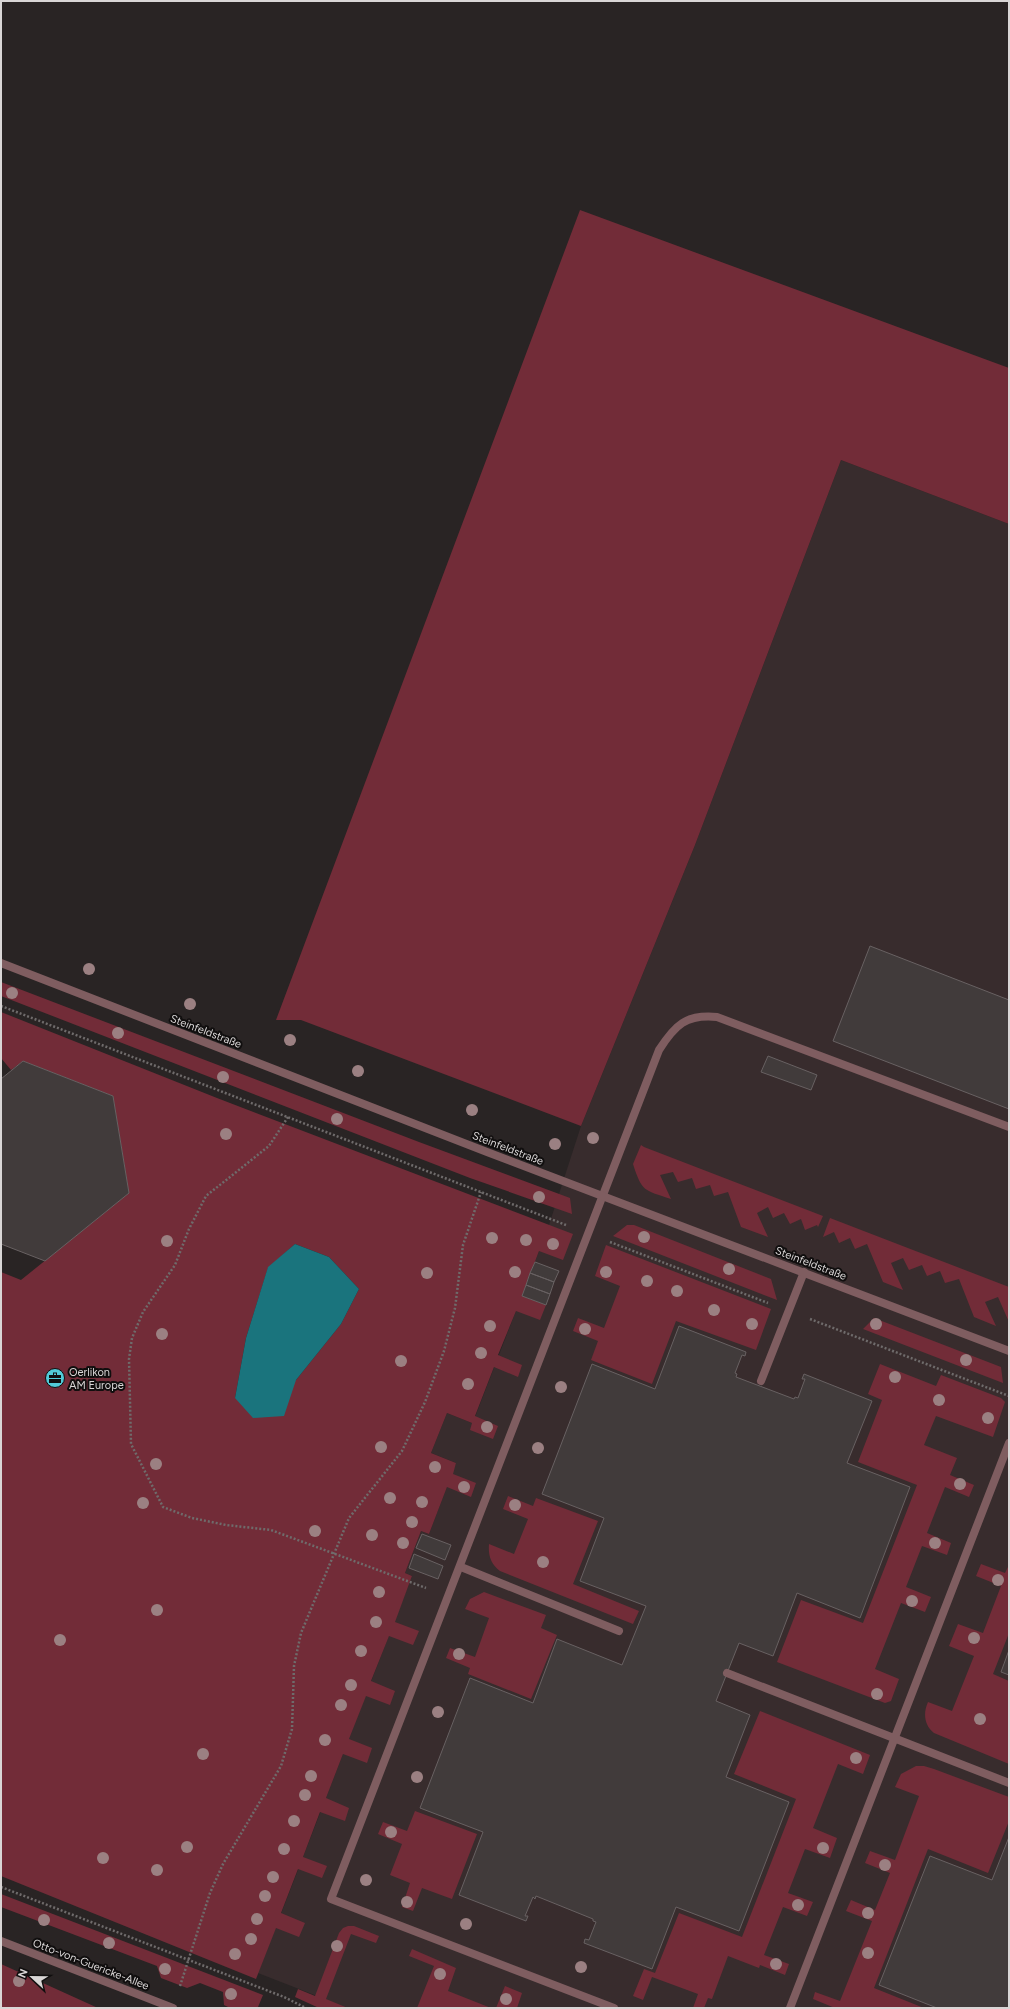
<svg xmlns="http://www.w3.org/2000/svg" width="1010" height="2009" viewBox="0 0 1010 2009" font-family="Figtree,sans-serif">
<rect width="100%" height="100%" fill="#292424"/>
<path fill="#382c2d" d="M 841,460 L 1009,524 L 1009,2008 L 348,2008 L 258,1973 L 412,1576 L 405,1573 L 421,1531 L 429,1534 L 456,1463 L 431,1453 L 447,1413 L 472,1423 L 475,1417 L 549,1225 L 581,1126 L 695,845 Z"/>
<path fill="#722c38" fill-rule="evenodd" d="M 580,210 L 1009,368 L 1009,524 L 841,460 L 695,845 L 581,1126 L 301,1020 L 276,1020 Z
M 1,982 L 419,1142 L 570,1198 L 572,1214 L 470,1178 L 1,996 Z
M 1,1012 L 217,1098 L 573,1234 L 563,1260 L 539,1251 L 522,1296 L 546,1305 L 540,1320 L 516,1311 L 498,1355 L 522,1365 L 518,1377 L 494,1367 L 475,1416 L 498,1426 L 493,1439 L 470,1430 L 472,1423 L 447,1413 L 431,1453 L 456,1463 L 453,1474 L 476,1483 L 471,1497 L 447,1487 L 429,1534 L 421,1531 L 405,1573 L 412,1576 L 395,1622 L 419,1631 L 413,1645 L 389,1636 L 371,1681 L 395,1691 L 390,1705 L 366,1696 L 349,1739 L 372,1748 L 367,1763 L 343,1754 L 326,1798 L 349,1808 L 345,1821 L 320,1812 L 303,1857 L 327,1866 L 322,1878 L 298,1869 L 281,1913 L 305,1923 L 299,1937 L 276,1928 L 256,1979 L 1,1876 L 1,1272 L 21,1280 L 129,1193 L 113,1096 L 23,1061 L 11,1070 L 1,1058 ZM 295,1244 L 329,1257 L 359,1289 L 341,1324 L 296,1380 L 235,1398 L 246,1338 L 268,1268 Z
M 641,1145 L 644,1147 L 823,1216 L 818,1227 L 817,1225 L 805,1230 L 801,1219 L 790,1224 L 784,1213 L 773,1218 L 768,1207 L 757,1213 L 768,1237 L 741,1227 L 728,1192 L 714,1196 L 710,1185 L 696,1189 L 692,1178 L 678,1182 L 673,1172 L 660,1175 L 671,1199 C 644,1190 642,1192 633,1164 Z
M 830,1218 L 1009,1287 L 1009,1322 L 998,1297 L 985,1302 L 996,1326 L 974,1317 L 959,1279 L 945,1283 L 940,1271 L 927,1276 L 922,1265 L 909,1270 L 903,1258 L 891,1263 L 903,1290 L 883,1282 L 867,1244 L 855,1249 L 850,1238 L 839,1243 L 834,1232 L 823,1237 Z
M 627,1225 L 634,1225 L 771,1279 L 777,1300 L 613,1236 Z
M 606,1245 L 771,1309 L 756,1350 L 676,1321 L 652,1384 L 591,1360 L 598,1341 L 573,1331 L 578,1318 L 604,1328 L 620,1286 L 595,1276 Z
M 874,1318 L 1001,1367 L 1003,1383 L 863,1329 Z
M 880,1364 L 936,1386 L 941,1375 L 1001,1398 L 1005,1402 L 993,1437 L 936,1416 L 924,1445 L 957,1458 L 950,1475 L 974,1485 L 969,1497 L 945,1487 L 927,1533 L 951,1543 L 947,1555 L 922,1546 L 906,1587 L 931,1597 L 925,1612 L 901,1603 L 875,1669 L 899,1679 L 891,1701 L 885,1703 L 777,1662 L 801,1600 L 863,1623 L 917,1485 L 858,1462 L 882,1400 L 868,1394 Z
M 508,1496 L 533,1506 L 536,1498 L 598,1521 L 573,1584 L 639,1611 L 633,1624 L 500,1571 C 491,1564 488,1556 489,1544 L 514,1554 L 528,1519 L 503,1509 Z
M 981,1564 L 1005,1573 L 1009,1565 L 1009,1633 L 993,1674 L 1009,1681 L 1009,1764 L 934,1733 C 924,1725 923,1713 928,1702 L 952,1711 L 974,1656 L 949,1646 L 958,1624 L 983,1633 L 1001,1586 L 976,1576 Z
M 484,1592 L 546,1615 L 541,1628 L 557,1635 L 531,1699 L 468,1674 L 470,1668 L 446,1658 L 450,1648 L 475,1657 L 489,1618 L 465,1609 L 470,1599 Z
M 760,1711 L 870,1755 L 863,1774 L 838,1764 L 813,1828 L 837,1838 L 830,1858 L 805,1849 L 788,1893 L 813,1902 L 807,1916 L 783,1907 L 764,1955 L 789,1964 L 785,1975 L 760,1965 L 759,1968 L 728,1956 L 712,1999 L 708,1998 L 704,2008 L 693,2008 L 698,1994 L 652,1977 L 643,2000 L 633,1996 L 644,1969 L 655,1973 L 679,1913 L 742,1937 L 796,1799 L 734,1774 Z
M 916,1766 L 924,1766 L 934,1769 L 1009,1797 L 1009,1821 L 988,1873 L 928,1849 L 874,1988 L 924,2008 L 835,2008 L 813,1999 L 815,1992 L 840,2001 L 872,1921 L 846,1911 L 851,1900 L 875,1910 L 890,1873 L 865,1863 L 870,1851 L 895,1860 L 919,1796 L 895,1787 L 901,1774 Z
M 415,1811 L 477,1834 L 452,1899 L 422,1888 L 413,1911 L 402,1907 L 410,1883 L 390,1875 L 402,1844 L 378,1834 L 383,1822 L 407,1831 Z
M 1,1894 L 263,1995 L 258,2007 L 230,2008 L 224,2005 L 223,1992 L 200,1983 L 187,1988 L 161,1978 L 157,1966 L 1,1907 Z
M 348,1926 L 354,1926 L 379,1936 L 376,1943 L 351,1934 L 326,1999 L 348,2008 L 319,2008 L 295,1997 L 298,1989 L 315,1996 L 339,1933 L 343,1928 Z
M 412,1949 L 456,1968 L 448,1991 L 491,2008 L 417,2008 L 434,1966 L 409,1956 Z
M 1,1964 L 98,2008 L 1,2008 Z
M 505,1986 L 522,1993 L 517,2008 L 496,2008 Z"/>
<path fill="#1a747d" d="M 295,1244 L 329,1257 L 359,1289 L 341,1324 L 296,1380 L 284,1416 L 253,1418 L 235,1398 L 246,1338 L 268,1267 Z"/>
<path fill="#413b3b" stroke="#686162" d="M 870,946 L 1009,1000 L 1009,1109 L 833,1041 Z
M 768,1056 L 817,1075 L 811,1090 L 761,1072 Z
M 23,1061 L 113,1096 L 129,1193 L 45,1261 L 1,1244 L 1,1079 Z
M 535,1262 L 559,1271 L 554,1282 L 530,1273 Z
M 530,1273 L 554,1282 L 550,1294 L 526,1285 Z
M 526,1285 L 550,1294 L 546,1305 L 522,1296 Z
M 679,1326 L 746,1352 L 745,1356 L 742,1355 L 735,1373 L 737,1374 L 736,1377 L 794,1399 L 795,1397 L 798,1398 L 805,1379 L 802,1379 L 804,1374 L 872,1401 L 847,1463 L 910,1487 L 860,1618 L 797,1593 L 773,1656 L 739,1643 L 716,1701 L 750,1715 L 726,1777 L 789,1802 L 739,1931 L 676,1907 L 652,1969 L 584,1943 L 585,1939 L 589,1940 L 596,1922 L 593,1921 L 593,1919 L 536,1896 L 535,1899 L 533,1897 L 525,1916 L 528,1916 L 526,1921 L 459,1895 L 483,1832 L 420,1808 L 470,1678 L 533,1703 L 557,1639 L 622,1665 L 646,1606 L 580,1581 L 604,1518 L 542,1494 L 592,1364 L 655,1389 Z
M 422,1534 L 451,1545 L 445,1560 L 416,1548 Z
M 414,1554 L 443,1566 L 438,1579 L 409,1568 Z
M 1009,1650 L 1009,1675 L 1001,1672 Z
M 1009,1837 L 1009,2008 L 937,2008 L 879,1985 L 930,1856 L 992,1880 Z"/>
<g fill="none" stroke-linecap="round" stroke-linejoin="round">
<path stroke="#6f6b6b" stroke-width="2.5" stroke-dasharray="2 2" stroke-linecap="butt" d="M 1,1006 L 566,1225
M 288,1117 L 269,1146 L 206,1196 L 189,1229 L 175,1265 L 143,1312 L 132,1338 L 129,1359 L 131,1444 L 163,1507 L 192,1518 L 226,1525 L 271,1530 L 426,1588
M 610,1242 L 768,1303
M 810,1319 L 1009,1396
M 1,1887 L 284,1997 L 306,2008
M 180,1986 L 210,1893 L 223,1864 L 281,1766 L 292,1729 L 294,1666 L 301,1633 L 349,1518 L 402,1451 L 425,1402 L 444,1351 L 455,1308 L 463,1245 L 481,1192"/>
<path stroke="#7f5d60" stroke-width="8" d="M 761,1381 L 804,1272
M 461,1567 L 619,1631
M 727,1673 L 1009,1783
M 614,2008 L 331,1899 L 659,1050 C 675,1025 686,1014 717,1017 L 1009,1127
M 790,2008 L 1009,1443"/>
<path stroke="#7f5d60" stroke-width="8" d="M 1,963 L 487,1152 L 1009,1351"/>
<path stroke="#7f5d60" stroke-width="8" d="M 1,1941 L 173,2008"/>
</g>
<g fill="#9b8082">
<circle cx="89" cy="969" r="6"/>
<circle cx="12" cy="993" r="6"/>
<circle cx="190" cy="1004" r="6"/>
<circle cx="118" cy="1033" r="6"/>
<circle cx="290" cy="1040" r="6"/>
<circle cx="358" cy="1071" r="6"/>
<circle cx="223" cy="1077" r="6"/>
<circle cx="472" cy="1110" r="6"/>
<circle cx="337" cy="1119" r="6"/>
<circle cx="226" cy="1134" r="6"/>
<circle cx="593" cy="1138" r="6"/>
<circle cx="555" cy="1144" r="6"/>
<circle cx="539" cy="1197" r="6"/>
<circle cx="644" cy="1237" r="6"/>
<circle cx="492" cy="1238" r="6"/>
<circle cx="526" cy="1240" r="6"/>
<circle cx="167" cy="1241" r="6"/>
<circle cx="553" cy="1244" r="6"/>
<circle cx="729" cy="1269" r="6"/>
<circle cx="515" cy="1272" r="6"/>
<circle cx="606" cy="1272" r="6"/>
<circle cx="427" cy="1273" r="6"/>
<circle cx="647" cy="1281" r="6"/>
<circle cx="677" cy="1291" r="6"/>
<circle cx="714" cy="1310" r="6"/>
<circle cx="752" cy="1324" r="6"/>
<circle cx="876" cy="1324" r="6"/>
<circle cx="490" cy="1326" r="6"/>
<circle cx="585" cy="1329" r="6"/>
<circle cx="162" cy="1334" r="6"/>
<circle cx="481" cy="1353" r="6"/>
<circle cx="966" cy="1360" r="6"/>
<circle cx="401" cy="1361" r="6"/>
<circle cx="895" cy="1377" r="6"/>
<circle cx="468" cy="1384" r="6"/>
<circle cx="561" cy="1387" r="6"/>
<circle cx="939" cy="1400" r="6"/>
<circle cx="988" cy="1418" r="6"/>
<circle cx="487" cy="1427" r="6"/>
<circle cx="381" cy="1447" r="6"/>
<circle cx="538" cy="1448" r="6"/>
<circle cx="156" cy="1464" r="6"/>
<circle cx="435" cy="1467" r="6"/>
<circle cx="960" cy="1484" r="6"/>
<circle cx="464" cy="1487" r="6"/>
<circle cx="390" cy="1498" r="6"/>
<circle cx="422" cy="1502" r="6"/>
<circle cx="143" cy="1503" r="6"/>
<circle cx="515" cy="1505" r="6"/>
<circle cx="412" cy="1522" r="6"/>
<circle cx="315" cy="1531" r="6"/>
<circle cx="372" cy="1535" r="6"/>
<circle cx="403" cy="1543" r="6"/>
<circle cx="935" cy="1543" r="6"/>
<circle cx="543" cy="1562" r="6"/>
<circle cx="998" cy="1580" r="6"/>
<circle cx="379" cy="1592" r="6"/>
<circle cx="912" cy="1601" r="6"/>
<circle cx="157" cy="1610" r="6"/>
<circle cx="376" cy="1622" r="6"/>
<circle cx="974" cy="1638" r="6"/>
<circle cx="60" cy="1640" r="6"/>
<circle cx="361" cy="1651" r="6"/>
<circle cx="459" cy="1654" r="6"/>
<circle cx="351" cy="1685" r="6"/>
<circle cx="877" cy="1694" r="6"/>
<circle cx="341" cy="1705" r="6"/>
<circle cx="438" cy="1712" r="6"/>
<circle cx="980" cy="1719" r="6"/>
<circle cx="325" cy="1740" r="6"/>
<circle cx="203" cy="1754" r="6"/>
<circle cx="856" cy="1758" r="6"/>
<circle cx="311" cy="1776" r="6"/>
<circle cx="417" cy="1777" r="6"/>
<circle cx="305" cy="1795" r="6"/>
<circle cx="294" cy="1821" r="6"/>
<circle cx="391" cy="1832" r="6"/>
<circle cx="187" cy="1847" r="6"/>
<circle cx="823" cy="1848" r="6"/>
<circle cx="284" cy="1849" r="6"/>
<circle cx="103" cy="1858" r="6"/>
<circle cx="885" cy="1865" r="6"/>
<circle cx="157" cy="1870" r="6"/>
<circle cx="273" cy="1877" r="6"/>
<circle cx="366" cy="1880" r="6"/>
<circle cx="265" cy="1896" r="6"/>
<circle cx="407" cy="1902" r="6"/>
<circle cx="798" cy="1905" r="6"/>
<circle cx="868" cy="1913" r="6"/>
<circle cx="257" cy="1919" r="6"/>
<circle cx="44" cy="1920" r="6"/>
<circle cx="466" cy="1924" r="6"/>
<circle cx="251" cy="1939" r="6"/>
<circle cx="109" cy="1943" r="6"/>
<circle cx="337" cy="1946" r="6"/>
<circle cx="868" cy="1953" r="6"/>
<circle cx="235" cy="1954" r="6"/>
<circle cx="776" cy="1964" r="6"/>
<circle cx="581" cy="1967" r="6"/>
<circle cx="165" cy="1969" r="6"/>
<circle cx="440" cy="1974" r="6"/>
<circle cx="19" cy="1981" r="6"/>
<circle cx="231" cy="1994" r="6"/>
<circle cx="506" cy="1999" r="6"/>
</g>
<defs>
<symbol id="office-disc" viewBox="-11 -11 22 22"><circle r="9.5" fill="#52cbd8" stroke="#100e0e"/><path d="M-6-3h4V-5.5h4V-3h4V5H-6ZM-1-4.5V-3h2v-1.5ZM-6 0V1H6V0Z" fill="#111"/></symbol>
</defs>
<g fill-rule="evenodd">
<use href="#office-disc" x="44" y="1367" width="22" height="22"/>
</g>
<g text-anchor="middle" stroke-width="4" stroke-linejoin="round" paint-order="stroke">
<g font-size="11" fill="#d9d6d6" stroke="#100e0e">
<text transform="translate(206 1031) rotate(21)" y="4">Steinfeldstraße</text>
<text transform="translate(508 1148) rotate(21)" y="4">Steinfeldstraße</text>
<text transform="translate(811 1263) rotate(21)" y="4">Steinfeldstraße</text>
<text transform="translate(91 1964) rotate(21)" y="4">Otto-von-Guericke-Allee</text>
</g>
<g font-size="11" fill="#d9d6d6" stroke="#100e0e" text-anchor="start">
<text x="69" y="1376">Oerlikon<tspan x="69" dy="13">AM Europe</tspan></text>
</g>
</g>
<rect width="1010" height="2009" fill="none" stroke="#d9d6d6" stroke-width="4"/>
<g transform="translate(32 1977) rotate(292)" stroke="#100e0e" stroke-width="3" paint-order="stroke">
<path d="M0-3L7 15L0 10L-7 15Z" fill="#d9d6d6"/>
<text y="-6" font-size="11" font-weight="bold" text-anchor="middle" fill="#d9d6d6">N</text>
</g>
</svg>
